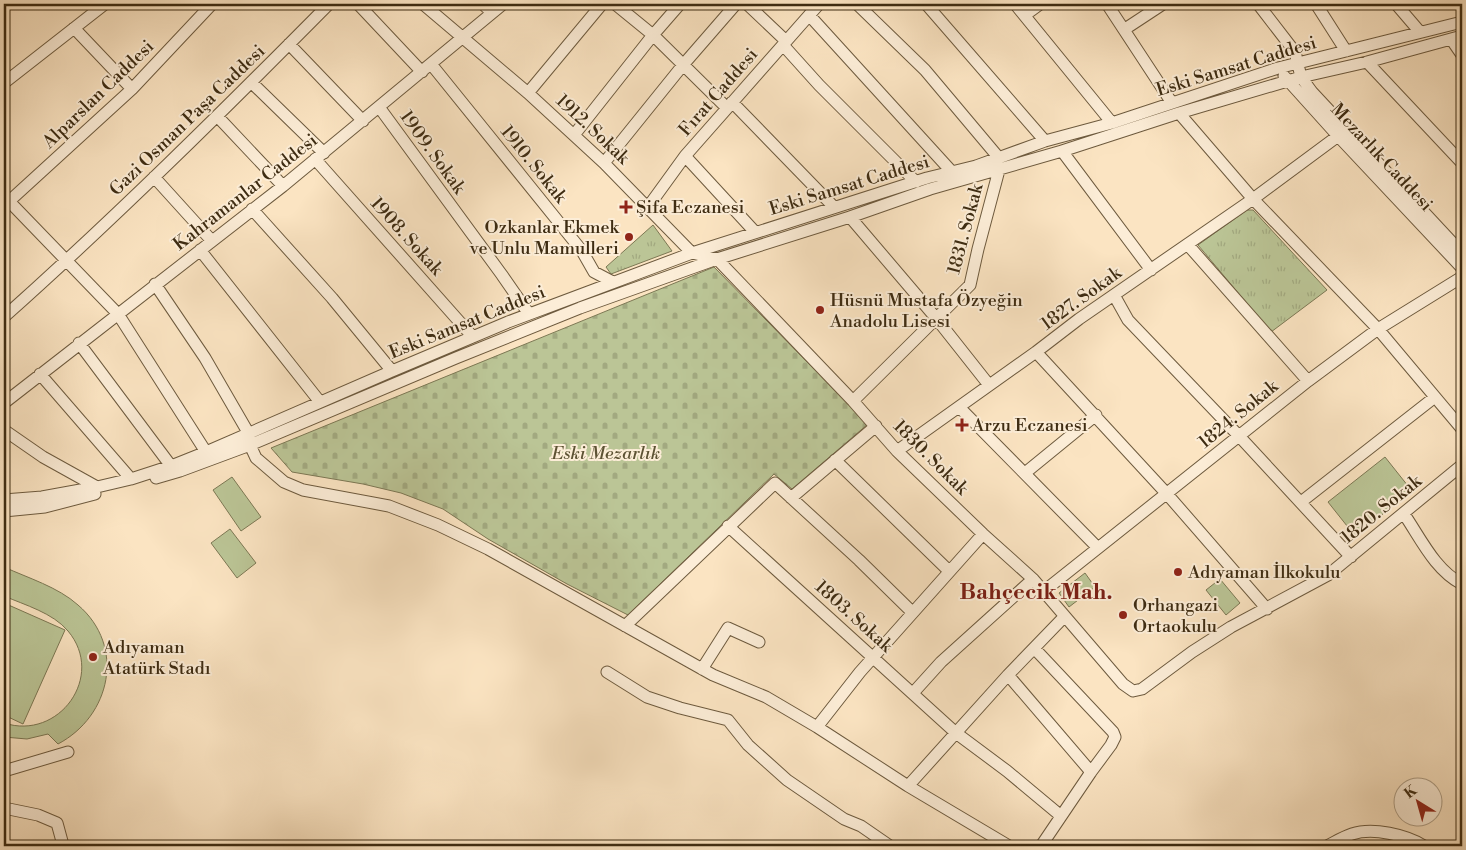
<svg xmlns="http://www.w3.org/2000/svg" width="1466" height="850" viewBox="0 0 1466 850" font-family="'Libre Bodoni',serif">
<defs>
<pattern id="cemetery-stones" width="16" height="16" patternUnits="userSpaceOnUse" patternTransform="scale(1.25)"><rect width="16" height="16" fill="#bbc596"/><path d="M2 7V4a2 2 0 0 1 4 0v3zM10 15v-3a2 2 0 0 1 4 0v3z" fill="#a2a980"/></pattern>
<pattern id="park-tufts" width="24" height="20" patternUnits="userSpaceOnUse" patternTransform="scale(1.25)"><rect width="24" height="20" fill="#bbc596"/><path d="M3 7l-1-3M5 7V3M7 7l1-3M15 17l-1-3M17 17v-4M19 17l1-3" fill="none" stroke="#a2a980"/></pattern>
</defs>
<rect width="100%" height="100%" fill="#fbe4c2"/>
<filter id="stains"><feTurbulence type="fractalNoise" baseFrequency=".004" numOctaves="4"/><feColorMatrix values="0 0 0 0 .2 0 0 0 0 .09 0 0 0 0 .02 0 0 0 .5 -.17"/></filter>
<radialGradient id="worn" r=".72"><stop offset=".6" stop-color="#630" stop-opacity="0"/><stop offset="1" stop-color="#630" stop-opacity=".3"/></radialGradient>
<path fill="url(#cemetery-stones)" stroke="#7c7854" d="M 714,267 L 868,424 L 792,489 L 774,474 L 628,615 L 567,584 L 488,539 L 443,509 L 401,493 L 363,484 L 292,472 L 271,448 Z"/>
<path fill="url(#park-tufts)" stroke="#7c7854" d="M 1247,210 L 1253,210 L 1327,290 L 1271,332 L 1198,245 Z
M 653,225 L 672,251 L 611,274 L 606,267 Z"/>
<path fill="#bbc596" stroke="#7c7854" d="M 1385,457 L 1412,491 L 1355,536 L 1328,502 Z
M 232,477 L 261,517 L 241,531 L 213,490 Z
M 230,529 L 256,563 L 237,578 L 211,543 Z
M 4,567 C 28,578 58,587 78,605 C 126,646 111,716 58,744 L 48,734 L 27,739 L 4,737 L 4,723 C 59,741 106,676 68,631 C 53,613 25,605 4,596 Z
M 1085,573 L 1095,587 L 1069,607 L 1059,593 Z
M 1220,579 L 1240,603 L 1226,615 L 1206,590 Z
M 4,603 L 65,630 L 23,724 L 4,715 Z"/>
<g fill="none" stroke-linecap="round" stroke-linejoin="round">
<defs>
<path id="minor" d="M 358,4 L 422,72
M 423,4 L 528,93 L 604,163 L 692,253 L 717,259 L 853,401 L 897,451 L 983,534 L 1033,579 L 1123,684 L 1133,691 L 1142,689 L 1192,652 L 1231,627 L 1328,575 L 1462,465
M 483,4 L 492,13
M 615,4 L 653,35 L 727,108
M 747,4 L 786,41
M 857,4 L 925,70 L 999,158
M 926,4 L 1045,141
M 1015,4 L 1112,123
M 1107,4 L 1172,103
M 1258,4 L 1295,52 L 1301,77 L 1312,92 L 1462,253
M 1316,4 L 1346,51
M 1396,4 L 1420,32
M 809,15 L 952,172
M 1025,15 L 1040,4
M 74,28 L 132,89
M 1125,29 L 1163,4
M 1451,39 L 1462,55
M 289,44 L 363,121
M 783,45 L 819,85 L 916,182
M 1367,62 L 1462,163
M 431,64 L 582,251 L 594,272 L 613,282
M 1284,76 L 1338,136 L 1462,268
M 251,82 L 324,153
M 4,83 L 105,4
M 528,93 L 602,4
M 732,102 L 834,207
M 379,107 L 502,275 L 529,314
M 1179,113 L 1253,199 L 1338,136
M 217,116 L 283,186
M 574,135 L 653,35 L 680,4
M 1062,151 L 1151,270
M 685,156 L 755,232
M 315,159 L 473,337
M 604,163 L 683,65 L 736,4
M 154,177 L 212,241
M 4,196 L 118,314 L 206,452
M 5,205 L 132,89 L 212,4
M 648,207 L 685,156 L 819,4
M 252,209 L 332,298 L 392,371
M 850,217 L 936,318 L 989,385
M 1188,245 L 1308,381
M 200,250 L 320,402
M 155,284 L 205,358 L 249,434 L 250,445 L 256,458 L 284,482 L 303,490 L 389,506 L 438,525 L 488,549 L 713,675 L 766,697 L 817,727 L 908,786 L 1009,846
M 1114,295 L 1128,320 L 1239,436 L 1351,557
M 4,317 C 116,217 223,111 329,4
M 79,343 L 171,466
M 1036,352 L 1167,494 L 1267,609
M 40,374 L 131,479
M 853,401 L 970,285 L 978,249 L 999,170
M 4,403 L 283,186 L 503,4
M 959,407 L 1098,548
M 4,430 L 43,457 L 97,487
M 897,451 L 1036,352 L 1079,319 L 1253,199 L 1378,329 L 1462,429
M 835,460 L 949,571
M 1025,473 L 1096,415
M 156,478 L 180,471 L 250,445 L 456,358 L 580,308 L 717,259 L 850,217 L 930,189 L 1062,151 L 1179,113 L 1301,77 L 1367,62 L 1462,36
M 791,498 L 876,426
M 4,500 L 42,497 L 97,487 L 131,479 L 171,466 L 206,452 L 392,371 L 508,322 L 692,253 L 927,178 L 976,166 L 1045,141 L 1112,123 L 1278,68 L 1462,22
M 1301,502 L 1435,397
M 4,511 L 45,507 L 95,494
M 1404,514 C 1421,539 1435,570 1462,584
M 728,526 L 956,733 L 1007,771 L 1061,816
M 1044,591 L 1308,381 L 1378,329 L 1462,277
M 625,626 L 775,483 L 859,560 L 912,612
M 1034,648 L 1113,732 L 1115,737 L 1111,745 L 1091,772 L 1041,846
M 702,669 L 728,628 L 759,642
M 607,672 L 647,697 L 680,708 L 728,720 L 748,745 L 787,780 L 844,819 L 861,826 L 890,846
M 1008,675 L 1091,772
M 913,693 L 941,662 L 1033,579
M 817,727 L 860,672 L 983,534
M 4,771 L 68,752
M 908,786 L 1008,675 L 1064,617
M 4,808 L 38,815 L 57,823 L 63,845 L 61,846
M 1327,846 C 1335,842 1343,837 1352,834 C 1373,827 1406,835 1424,846"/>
</defs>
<use href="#minor" stroke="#6d5a3e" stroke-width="13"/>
<use href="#minor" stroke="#fcedd7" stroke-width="11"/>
</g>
<g fill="#8f2418" stroke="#fcedd7" stroke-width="2">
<path d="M623.5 199.5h5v5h5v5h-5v5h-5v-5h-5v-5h5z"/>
<circle cx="629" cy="237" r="5"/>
<circle cx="820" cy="310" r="5"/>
<path d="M959.5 417.5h5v5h5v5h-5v5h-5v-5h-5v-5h5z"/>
<circle cx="1178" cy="572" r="5"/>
<circle cx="1123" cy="615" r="5"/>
<circle cx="93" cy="657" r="5"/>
</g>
<g text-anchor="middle" stroke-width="4" stroke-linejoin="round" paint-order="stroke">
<g font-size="18" fill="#3e2c12" stroke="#fcedd7">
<text transform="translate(1236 66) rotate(-17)" y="6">Eski Samsat Caddesi</text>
<text transform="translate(718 92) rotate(-49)" y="6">Fırat Caddesi</text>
<text transform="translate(98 94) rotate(-44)" y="6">Alparslan Caddesi</text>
<text transform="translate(187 120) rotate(-44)" y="6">Gazi Osman Paşa Caddesi</text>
<text transform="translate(593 129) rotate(43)" y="6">1912. Sokak</text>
<text transform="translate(433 152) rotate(54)" y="6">1909. Sokak</text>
<text transform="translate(1382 157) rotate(47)" y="6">Mezarlık Caddesi</text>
<text transform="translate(534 164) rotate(51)" y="6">1910. Sokak</text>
<text transform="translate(849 185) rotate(-17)" y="6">Eski Samsat Caddesi</text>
<text transform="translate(245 192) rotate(-38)" y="6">Kahramanlar Caddesi</text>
<text transform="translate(965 229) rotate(-75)" y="6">1831. Sokak</text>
<text transform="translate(407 236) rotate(48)" y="6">1908. Sokak</text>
<text transform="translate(1081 298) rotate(-36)" y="6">1827. Sokak</text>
<text transform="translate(467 322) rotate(-22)" y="6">Eski Samsat Caddesi</text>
<text transform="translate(1238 414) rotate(-39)" y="6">1824. Sokak</text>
<text transform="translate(931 457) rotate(45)" y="6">1830. Sokak</text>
<text transform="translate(1381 509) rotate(-39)" y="6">1820. Sokak</text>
<text transform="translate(854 616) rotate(42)" y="6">1803. Sokak</text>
</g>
<g font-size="18" fill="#3e2c12" stroke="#fcedd7" text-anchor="start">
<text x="636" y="213">Şifa Eczanesi</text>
<text x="619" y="233" text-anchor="end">Ozkanlar Ekmek<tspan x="619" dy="21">ve Unlu Mamulleri</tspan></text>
<text x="830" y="306">Hüsnü Mustafa Özyeğin<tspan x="830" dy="21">Anadolu Lisesi</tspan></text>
<text x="972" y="431">Arzu Eczanesi</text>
<text x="1188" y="578">Adıyaman İlkokulu</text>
<text x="1133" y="611">Orhangazi<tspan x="1133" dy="21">Ortaokulu</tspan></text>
<text x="103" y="653">Adıyaman<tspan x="103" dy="21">Atatürk Stadı</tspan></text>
</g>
<g font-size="18" font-style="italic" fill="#5d5233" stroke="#fcedd7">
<text x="606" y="459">Eski Mezarlık</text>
</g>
<g font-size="22" font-weight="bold" fill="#7a1f14" stroke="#fcedd7">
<text x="1036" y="599">Bahçecik Mah.</text>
</g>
</g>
<rect width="1466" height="850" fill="none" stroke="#fbe4c2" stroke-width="20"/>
<rect x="5" y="5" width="1456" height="840" fill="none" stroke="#3e2c12" stroke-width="2.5"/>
<rect x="10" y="10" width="1446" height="830" fill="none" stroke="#3e2c12"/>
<g transform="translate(1418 802) rotate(323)"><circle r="24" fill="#fcedd7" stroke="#b0a088"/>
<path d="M0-4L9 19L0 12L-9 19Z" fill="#8f2418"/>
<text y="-8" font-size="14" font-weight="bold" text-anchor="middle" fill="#3e2c12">K</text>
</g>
<rect width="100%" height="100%" filter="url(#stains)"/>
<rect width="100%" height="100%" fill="url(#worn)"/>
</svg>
